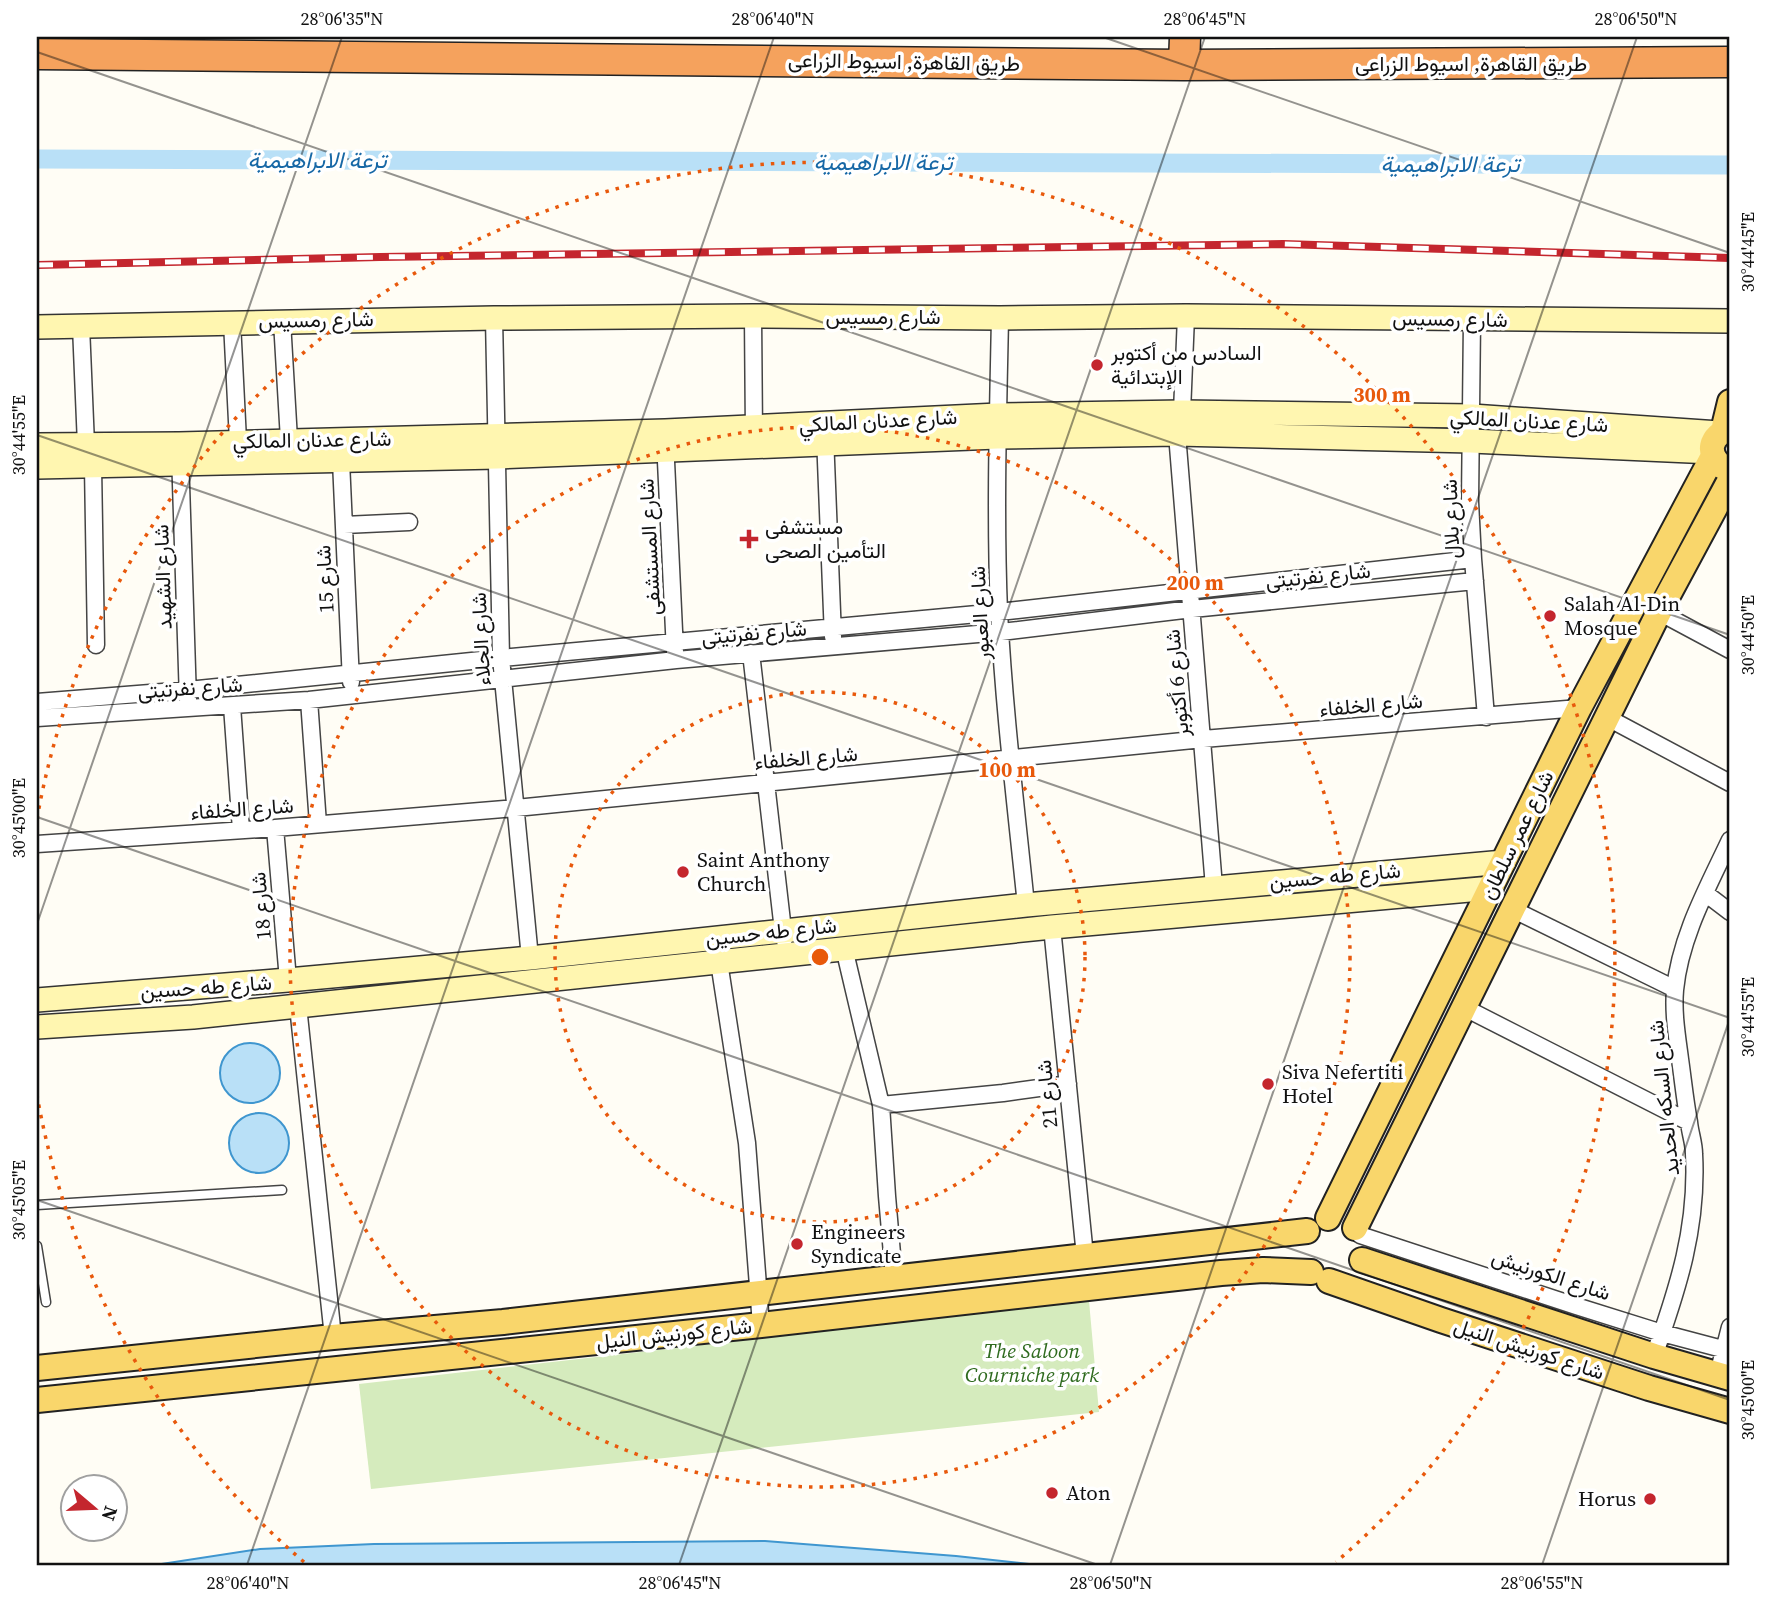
<svg xmlns="http://www.w3.org/2000/svg" width="1767" height="1602" viewBox="0 0 1767 1602" font-family="'Source Serif 4',Vazirmatn,serif">
<rect width="100%" height="100%" fill="#fffdf5"/>
<path fill="#d5ebbd" d="M 1089,1301 L 1099,1412 L 371,1489 L 359,1384 Z"/>
<path fill="#b9e0f7" stroke="#3f96cf" stroke-width="2" d="M220 1073a30 30 0 1 1 60 0a30 30 0 1 1-60 0Z
M229 1143a30 30 0 1 1 60 0a30 30 0 1 1-60 0Z
M 765,1541 L 956,1556 L 1038,1565 L 155,1565 L 260,1549 L 374,1544 Z"/>
<g fill="none" stroke-linecap="round" stroke-linejoin="round">
<path stroke="#b9e0f7" stroke-width="19" d="M 37,159 L 1730,165"/>
<defs>
<path id="lane" d="M 37,1205 L 282,1190
M 37,1246 L 46,1302"/>
<path id="street" d="M 753,316 L 754,436
M 494,318 L 501,658 L 530,958
M 1000,318 C 998,416 995,514 999,612 C 1004,710 1016,807 1026,905
M 1472,320 L 1470,502 L 1473,559 L 1486,717
M 282,321 L 289,440
M 232,322 L 238,441
M 81,326 L 86,445
M 1182,412 L 1186,316
M 1177,434 L 1214,887
M 825,436 L 833,637
M 665,440 L 675,652
M 180,453 L 188,700
M 341,461 L 351,682
M 93,466 L 96,645
M 344,525 L 409,522
M 1659,612 L 1730,650
M 751,653 L 784,939
M 309,700 L 318,824
M 37,702 L 188,690 L 501,658 L 999,612 L 1473,559
M 232,706 L 241,830
M 37,718 L 309,700 L 676,660 L 1001,632 L 1192,609 L 1475,581
M 1608,718 L 1730,783
M 275,828 L 288,980
M 37,844 L 275,828 L 516,808 L 1203,739 L 1579,708
M 1705,893 L 1730,912
M 1512,909 L 1675,989
M 1052,927 L 1085,1256
M 844,948 L 881,1105 L 887,1196 L 894,1277
M 719,962 L 747,1143 L 761,1325
M 298,1006 L 333,1337
M 1463,1007 L 1689,1122
M 881,1105 L 1003,1093 L 1068,1084
M 1360,1235 L 1576,1306 L 1662,1333 L 1730,1351
M 1654,1356 C 1678,1288 1698,1227 1694,1154 C 1694,1143 1690,1133 1689,1122 C 1685,1101 1683,1080 1680,1059 C 1677,1036 1673,1013 1675,990 C 1680,937 1708,887 1730,840
M 1718,1374 L 1730,1327"/>
<path id="secondary" d="M 37,327 L 494,318 L 753,316 L 1000,318 L 1186,316 L 1730,321
M 37,445 L 179,444 L 665,431 L 998,415 L 1182,412 L 1472,416 L 1719,433
M 37,467 L 497,457 L 997,437 L 1177,434 L 1471,441 L 1712,452
M 37,1000 L 288,980 L 530,958 L 1026,905 L 1504,862
M 37,1027 L 193,1017 L 1052,927 L 1492,888"/>
<path id="primary" d="M 1723,431 L 1730,402
M 1723,467 C 1705,454 1710,435 1730,429
M 1328,1218 L 1579,708 L 1713,456
M 1355,1228 L 1659,612 L 1730,480
M 1362,1260 L 1654,1356 L 1730,1378
M 1329,1281 L 1441,1320 L 1649,1388 L 1730,1411
M 37,1368 L 333,1337 L 503,1322 L 1307,1231
M 37,1400 L 761,1325 L 1221,1273 L 1263,1270 L 1311,1272"/>
<path id="highway" d="M 37,54 L 1184,65 L 1730,62
M 1184,65 L 1185,37"/>
</defs>
<use href="#lane" stroke="#444" stroke-width="11"/>
<use href="#street" stroke="#444" stroke-width="19"/>
<use href="#secondary" stroke="#333" stroke-width="26"/>
<use href="#primary" stroke="#222" stroke-width="28"/>
<use href="#highway" stroke="#222" stroke-width="33"/>
<use href="#lane" stroke="#fff" stroke-width="8"/>
<use href="#street" stroke="#fff" stroke-width="16"/>
<use href="#secondary" stroke="#fff6b0" stroke-width="23"/>
<use href="#primary" stroke="#f9d66b" stroke-width="24"/>
<use href="#highway" stroke="#f5a25d" stroke-width="30"/>
<defs>
<path id="rail" d="M 37,265 L 380,257 L 1283,244 L 1730,258"/>
</defs>
<use href="#rail" stroke="#c4262e" stroke-width="8"/>
<use href="#rail" stroke="#fff" stroke-width="5" stroke-dasharray="16" stroke-linecap="butt"/>
</g>
<path fill="none" stroke="#111" stroke-width="2" stroke-opacity="0.45" d="M 1103,37 L 1730,253M 37,52 L 1730,635M 37,435 L 1730,1018M 37,817 L 1730,1400M 37,924 L 342,37M 37,1200 L 1098,1565M 247,1565 L 774,37M 679,1565 L 1205,37M 1110,1565 L 1637,37M 1542,1565 L 1730,1018"/>
<g fill="none" stroke="#e8590c" stroke-width="3.5" stroke-dasharray="3.5 7">
<circle cx="820" cy="957" r="265"/>
<circle cx="820" cy="957" r="530"/>
<path d="M304 1562A795 795 0 0 1 37 1095M37 819A795 795 0 1 1 1336 1562"/>
</g>
<g fill="#c4262e" stroke="#fff" stroke-width="2.5">
<circle cx="1097" cy="365" r="7"/>
<path d="M745.5 528.5h7v7h7v7h-7v7h-7v-7h-7v-7h7z"/>
<circle cx="1550" cy="616" r="7"/>
<circle cx="683" cy="872" r="7"/>
<circle cx="1268" cy="1084" r="7"/>
<circle cx="797" cy="1244" r="7"/>
<circle cx="1052" cy="1493" r="7"/>
<circle cx="1650" cy="1499" r="7"/>
</g>
<g text-anchor="middle" stroke-width="7" stroke-linejoin="round" paint-order="stroke">
<g font-size="21" fill="#111" stroke="#fff">
<text transform="translate(904 62) rotate(1)" y="7">طريق القاهرة, اسيوط الزراعى</text>
<text x="1471" y="71">طريق القاهرة, اسيوط الزراعى</text>
<text x="883" y="324">شارع رمسيس</text>
<text transform="translate(1450 319) rotate(1)" y="7">شارع رمسيس</text>
<text transform="translate(316 320) rotate(-1)" y="7">شارع رمسيس</text>
<text transform="translate(878 421) rotate(-3)" y="7">شارع عدنان المالكي</text>
<text transform="translate(1529 421) rotate(3)" y="7">شارع عدنان المالكي</text>
<text transform="translate(312 440) rotate(-1)" y="7">شارع عدنان المالكي</text>
<text transform="translate(1451 519) rotate(-92)" y="7">شارع بلال</text>
<text transform="translate(650 547) rotate(-93)" y="7">شارع المستشفى</text>
<text transform="translate(1318 576) rotate(-6)" y="7">شارع نفرتيتى</text>
<text transform="translate(163 577) rotate(-92)" y="7">شارع الشهيد</text>
<text transform="translate(325 579) rotate(-93)" y="7">شارع 15</text>
<text transform="translate(980 613) rotate(-93)" y="7">شارع العبور</text>
<text transform="translate(754 633) rotate(-5)" y="7">شارع نفرتيتى</text>
<text transform="translate(481 639) rotate(-93)" y="7">شارع الجلاء</text>
<text transform="translate(1177 683) rotate(-95)" y="7">شارع 6 أكتوبر</text>
<text transform="translate(190 688) rotate(-4)" y="7">شارع نفرتيتى</text>
<text transform="translate(1371 705) rotate(-5)" y="7">شارع الخلفاء</text>
<text transform="translate(806 758) rotate(-5)" y="7">شارع الخلفاء</text>
<text transform="translate(242 809) rotate(-4)" y="7">شارع الخلفاء</text>
<text transform="translate(1517 835) rotate(-64)" y="7">شارع عمر سلطان</text>
<text transform="translate(1335 876) rotate(-5)" y="7">شارع طه حسين</text>
<text transform="translate(261 906) rotate(-95)" y="7">شارع 18</text>
<text transform="translate(771 932) rotate(-6)" y="7">شارع طه حسين</text>
<text transform="translate(206 987) rotate(-4)" y="7">شارع طه حسين</text>
<text transform="translate(1047 1094) rotate(-96)" y="7">شارع 21</text>
<text transform="translate(1664 1098) rotate(-96)" y="7">شارع السكه الحديد</text>
<text transform="translate(1551 1275) rotate(18)" y="7">شارع الكورنيش</text>
<text transform="translate(674 1334) rotate(-6)" y="7">شارع كورنيش النيل</text>
<text transform="translate(1529 1349) rotate(18)" y="7">شارع كورنيش النيل</text>
</g>
<g font-size="21" fill="#111" stroke="#fff" text-anchor="start">
<text x="1111" y="360">السادس من أكتوبر<tspan x="1111" dy="24">الإبتدائية</tspan></text>
<text x="765" y="534">مستشفى<tspan x="765" dy="24">التأمين الصحى</tspan></text>
<text x="1564" y="611">Salah Al-Din<tspan x="1564" dy="24">Mosque</tspan></text>
<text x="697" y="867">Saint Anthony<tspan x="697" dy="24">Church</tspan></text>
<text x="1282" y="1079">Siva Nefertiti<tspan x="1282" dy="24">Hotel</tspan></text>
<text x="811" y="1239">Engineers<tspan x="811" dy="24">Syndicate</tspan></text>
<text x="1066" y="1500">Aton</text>
<text x="1636" y="1506" text-anchor="end">Horus</text>
</g>
<g font-size="21" font-style="italic" fill="#2f6b1f" stroke="#fff">
<text x="1032" y="1358">The Saloon<tspan x="1032" dy="24">Courniche park</tspan></text>
</g>
<g font-size="23" font-style="italic" fill="#1768a6" stroke="#fff">
<text x="317" y="168">ترعة الابراهيمية</text>
<text x="883" y="170">ترعة الابراهيمية</text>
<text x="1450" y="172">ترعة الابراهيمية</text>
</g>
</g>
<circle cx="820" cy="957" r="10" fill="#e8590c" stroke="#fff" stroke-width="3.5"/>
<g font-size="21" text-anchor="middle" font-weight="bold" fill="#e8590c" stroke="#fff" stroke-width="7" stroke-linejoin="round" paint-order="stroke">
<text x="1382" y="402">300 m</text>
<text x="1195" y="590">200 m</text>
<text x="1007" y="777">100 m</text>
</g>
<rect width="1767" height="1602" fill="none" stroke="#ffffff" stroke-width="77"/>
<g transform="translate(94 1508) rotate(109)"><circle r="33" fill="#ffffff" stroke="#a0a0a0" stroke-width="2"/>
<path d="M0-5L12 26L0 18L-12 26Z" fill="#c4262e"/>
<text y="-10" font-size="19" font-weight="bold" text-anchor="middle" fill="#111111">N</text>
</g>
<rect x="38" y="38" width="1690" height="1526" fill="none" stroke="#111" stroke-width="2.5"/>
<g font-size="18" text-anchor="middle" fill="#111">
<text x="342" y="25">28°06'35"N</text>
<text x="773" y="25">28°06'40"N</text>
<text x="1205" y="25">28°06'45"N</text>
<text x="1636" y="25">28°06'50"N</text>
<text transform="translate(1748 252) rotate(-90)" y="6">30°44'45"E</text>
<text transform="translate(19 435) rotate(-90)" y="6">30°44'55"E</text>
<text transform="translate(1748 635) rotate(-90)" y="6">30°44'50"E</text>
<text transform="translate(19 818) rotate(-90)" y="6">30°45'00"E</text>
<text transform="translate(1748 1017) rotate(-90)" y="6">30°44'55"E</text>
<text transform="translate(19 1200) rotate(-90)" y="6">30°45'05"E</text>
<text transform="translate(1748 1400) rotate(-90)" y="6">30°45'00"E</text>
<text x="248" y="1589">28°06'40"N</text>
<text x="680" y="1589">28°06'45"N</text>
<text x="1111" y="1589">28°06'50"N</text>
<text x="1542" y="1589">28°06'55"N</text>
</g>
</svg>
